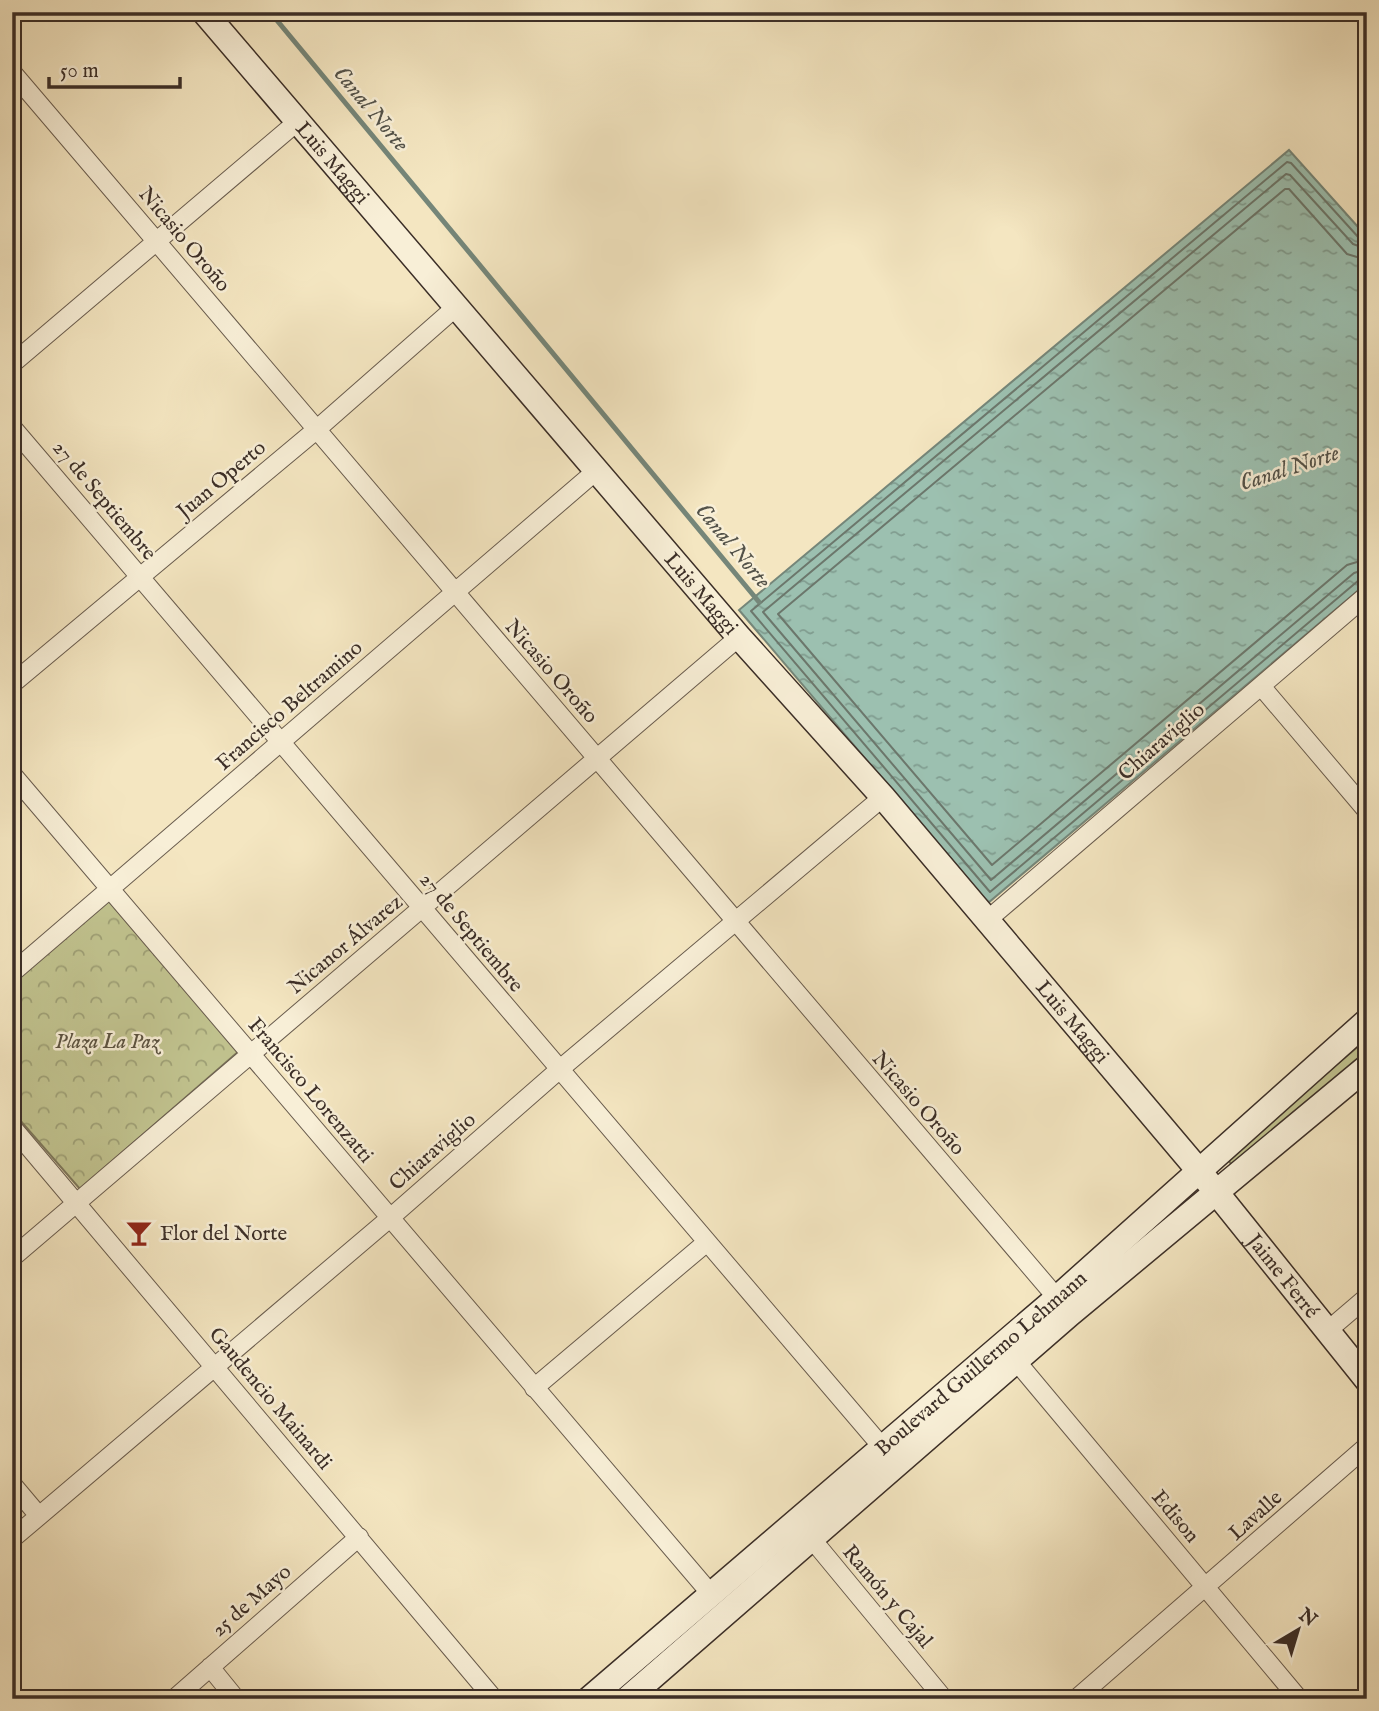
<svg xmlns="http://www.w3.org/2000/svg" width="1379" height="1711" viewBox="0 0 1379 1711" font-family="'IM FELL English',serif">
<defs>
<pattern id="park-crowns" width="20" height="18" patternUnits="userSpaceOnUse" patternTransform="scale(1.75)"><rect width="20" height="18" fill="#c1c38f"/><path d="M2 6a3 3 0 1 1 6 0M12 15a3 3 0 1 1 6 0" fill="none" stroke="#9e9f75"/></pattern>
<pattern id="water-ripples" width="26" height="14" patternUnits="userSpaceOnUse" patternTransform="scale(1.75)"><rect width="26" height="14" fill="#9cc0b0"/><path d="M2 4q2-2 4 0t4 0M15 11q2-2 4 0t4 0" fill="none" stroke="#809c8f"/></pattern>
</defs>
<rect width="100%" height="100%" fill="#f4e6c1"/>
<filter id="stains"><feTurbulence type="fractalNoise" baseFrequency=".00286" numOctaves="4"/><feColorMatrix values="0 0 0 0 .2 0 0 0 0 .09 0 0 0 0 .02 0 0 0 .5 -.17"/></filter>
<radialGradient id="worn" r=".72"><stop offset=".6" stop-color="#630" stop-opacity="0"/><stop offset="1" stop-color="#630" stop-opacity=".3"/></radialGradient>
<path fill="#c1c38f" stroke="#7e785b" stroke-width="2" d="M 1367,1039 L 1367,1054 L 1234,1167 L 1226,1158 Z"/>
<path fill="url(#park-crowns)" stroke="#7e785b" stroke-width="2" d="M 108,900 L 239,1051 L 80,1189 L 12,1111 L 12,983 Z"/>
<path fill="url(#water-ripples)" stroke="#758679" stroke-width="2" d="M 1289,150 L 1367,237 L 1367,583 L 988,903 L 739,610 Z"/>
<g fill="none" stroke-linecap="round" stroke-linejoin="round">
<path stroke="#6c776c" stroke-width="2" d="M 1367,241 L 1359,238 L 1291,163 L 1287,162 L 751,611 L 990,892 L 1359,580 L 1367,578
M 1367,249 L 1353,244 L 1290,175 L 1286,174 L 763,612 L 991,880 L 1354,573 L 1367,569
M 1367,260 L 1347,254 L 1289,189 L 1285,189 L 778,614 L 992,865 L 1347,565 L 1367,559"/>
<path stroke="#758679" stroke-width="5" d="M 270,12 L 759,602"/>
<defs>
<path id="street" d="M 12,72 L 1057,1298
M 12,364 L 297,122
M 12,427 L 889,1455
M 12,684 L 316,430 L 456,307
M 1261,686 L 1367,811
M 12,774 L 711,1594
M 985,922 L 1367,595
M 12,973 L 596,471
M 12,1127 L 494,1699
M 12,1258 L 739,637
M 1326,1332 L 1367,1297
M 1017,1362 L 1299,1699
M 534,1388 L 707,1242
M 12,1484 L 39,1516
M 806,1532 L 944,1699
M 12,1539 L 390,1218 L 560,1069 L 883,797
M 210,1667 L 236,1699
M 174,1699 L 359,1537
M 1076,1699 L 1367,1446"/>
<g id="secondary">
<path id="s1" d="M 204,12 L 739,637 L 883,797 L 1200,1172 L 1367,1380"/>
<path id="s2" d="M 589,1699 L 1057,1298 L 1367,1021"/>
<path d="M 627,1699 L 1071,1313 L 1367,1067"/>
</g>
</defs>
<use href="#street" stroke="#695c4e" stroke-width="20"/>
<use href="#secondary" stroke="#3b2e27" stroke-width="27"/>
<use href="#street" stroke="#f8efd7" stroke-width="18"/>
<use href="#secondary" stroke="#f8efd7" stroke-width="24"/>
</g>
<defs>
<symbol id="bar-bare" viewBox="-9 -9 18 18"><path d="M-6-5H6L.8 .8V4.5H3.5V6h-7V4.5H-.8V.8Z" fill="#8f2418" stroke="#f8efd7" stroke-width="2.5" paint-order="stroke"/></symbol>
</defs>
<g fill-rule="evenodd">
<use href="#bar-bare" x="120" y="1214" width="38" height="38"/>
</g>
<g text-anchor="middle" stroke-width="5" stroke-linejoin="round" paint-order="stroke">
<g font-size="21" fill="#3b2e27" stroke="#f8efd7">
<text dy="7" stroke="none"><textPath href="#s1" startOffset="198">Luis Maggi</textPath></text>
<text transform="translate(185 239) rotate(50)" y="7">Nicasio Oroño</text>
<text transform="translate(221 479) rotate(-40)" y="7">Juan Operto</text>
<text transform="translate(105 500) rotate(50)" y="7">27 de Septiembre</text>
<text dy="7" stroke="none"><textPath href="#s1" startOffset="765">Luis Maggi</textPath></text>
<text transform="translate(552 671) rotate(49)" y="7">Nicasio Oroño</text>
<text transform="translate(289 705) rotate(-41)" y="7">Francisco Beltramino</text>
<text transform="translate(1161 741) rotate(-41)" y="7">Chiaraviglio</text>
<text transform="translate(472 932) rotate(50)" y="7">27 de Septiembre</text>
<text transform="translate(345 944) rotate(-40)" y="7">Nicanor Álvarez</text>
<text dy="7" stroke="none"><textPath href="#s1" startOffset="1332">Luis Maggi</textPath></text>
<text transform="translate(311 1090) rotate(50)" y="7">Francisco Lorenzatti</text>
<text transform="translate(919 1103) rotate(49)" y="7">Nicasio Oroño</text>
<text transform="translate(432 1151) rotate(-41)" y="7">Chiaraviglio</text>
<text dy="7" stroke="none"><textPath href="#s1" startOffset="1662">Jaime Ferré</textPath></text>
<text dy="7" stroke="none"><textPath href="#s2" startOffset="516">Boulevard Guillermo Lehmann</textPath></text>
<text transform="translate(271 1398) rotate(50)" y="7">Gaudencio Mainardi</text>
<text transform="translate(1255 1515) rotate(-42)" y="7">Lavalle</text>
<text transform="translate(1176 1516) rotate(50)" y="7">Edison</text>
<text transform="translate(888 1596) rotate(50)" y="7">Ramón y Cajal</text>
<text transform="translate(251 1600) rotate(-41)" y="7">25 de Mayo</text>
</g>
<g font-size="21" font-style="italic" fill="#5c5341" stroke="#f8efd7">
<text x="107" y="1048">Plaza La Paz</text>
</g>
<g font-size="21" fill="#3b2e27" stroke="#f8efd7" text-anchor="start">
<text x="160" y="1240">Flor del Norte</text>
</g>
<g font-size="23" font-style="italic" fill="#535249" stroke="#f8efd7">
<text transform="translate(372 108) rotate(50)" y="8">Canal Norte</text>
<text transform="translate(1289 467) rotate(-18)" y="8">Canal Norte</text>
<text transform="translate(734 545) rotate(50)" y="8">Canal Norte</text>
</g>
</g>
<rect width="1379" height="1711" fill="none" stroke="#f4e6c1" stroke-width="42"/>
<rect x="14" y="14" width="1351" height="1683" fill="none" stroke="#3b2e27" stroke-width="3.5"/>
<rect x="21" y="21" width="1337" height="1669" fill="none" stroke="#3b2e27" stroke-width="2"/>
<g transform="translate(1298 1630) rotate(38)" stroke="#f8efd7" stroke-width="5" paint-order="stroke">
<path d="M0-5L12 26L0 18L-12 26Z" fill="#3b2e27"/>
<text y="-10" font-size="19" font-weight="bold" text-anchor="middle" fill="#3b2e27">N</text>
</g>
<path d="M49 77v10h131v-10" fill="none" stroke="#3b2e27" stroke-width="3.5"/>
<text x="60" y="77" font-size="21" fill="#3b2e27" stroke="#f8efd7" stroke-width="5" paint-order="stroke">50 m</text>
<rect width="100%" height="100%" filter="url(#stains)"/>
<rect width="100%" height="100%" fill="url(#worn)"/>
</svg>
